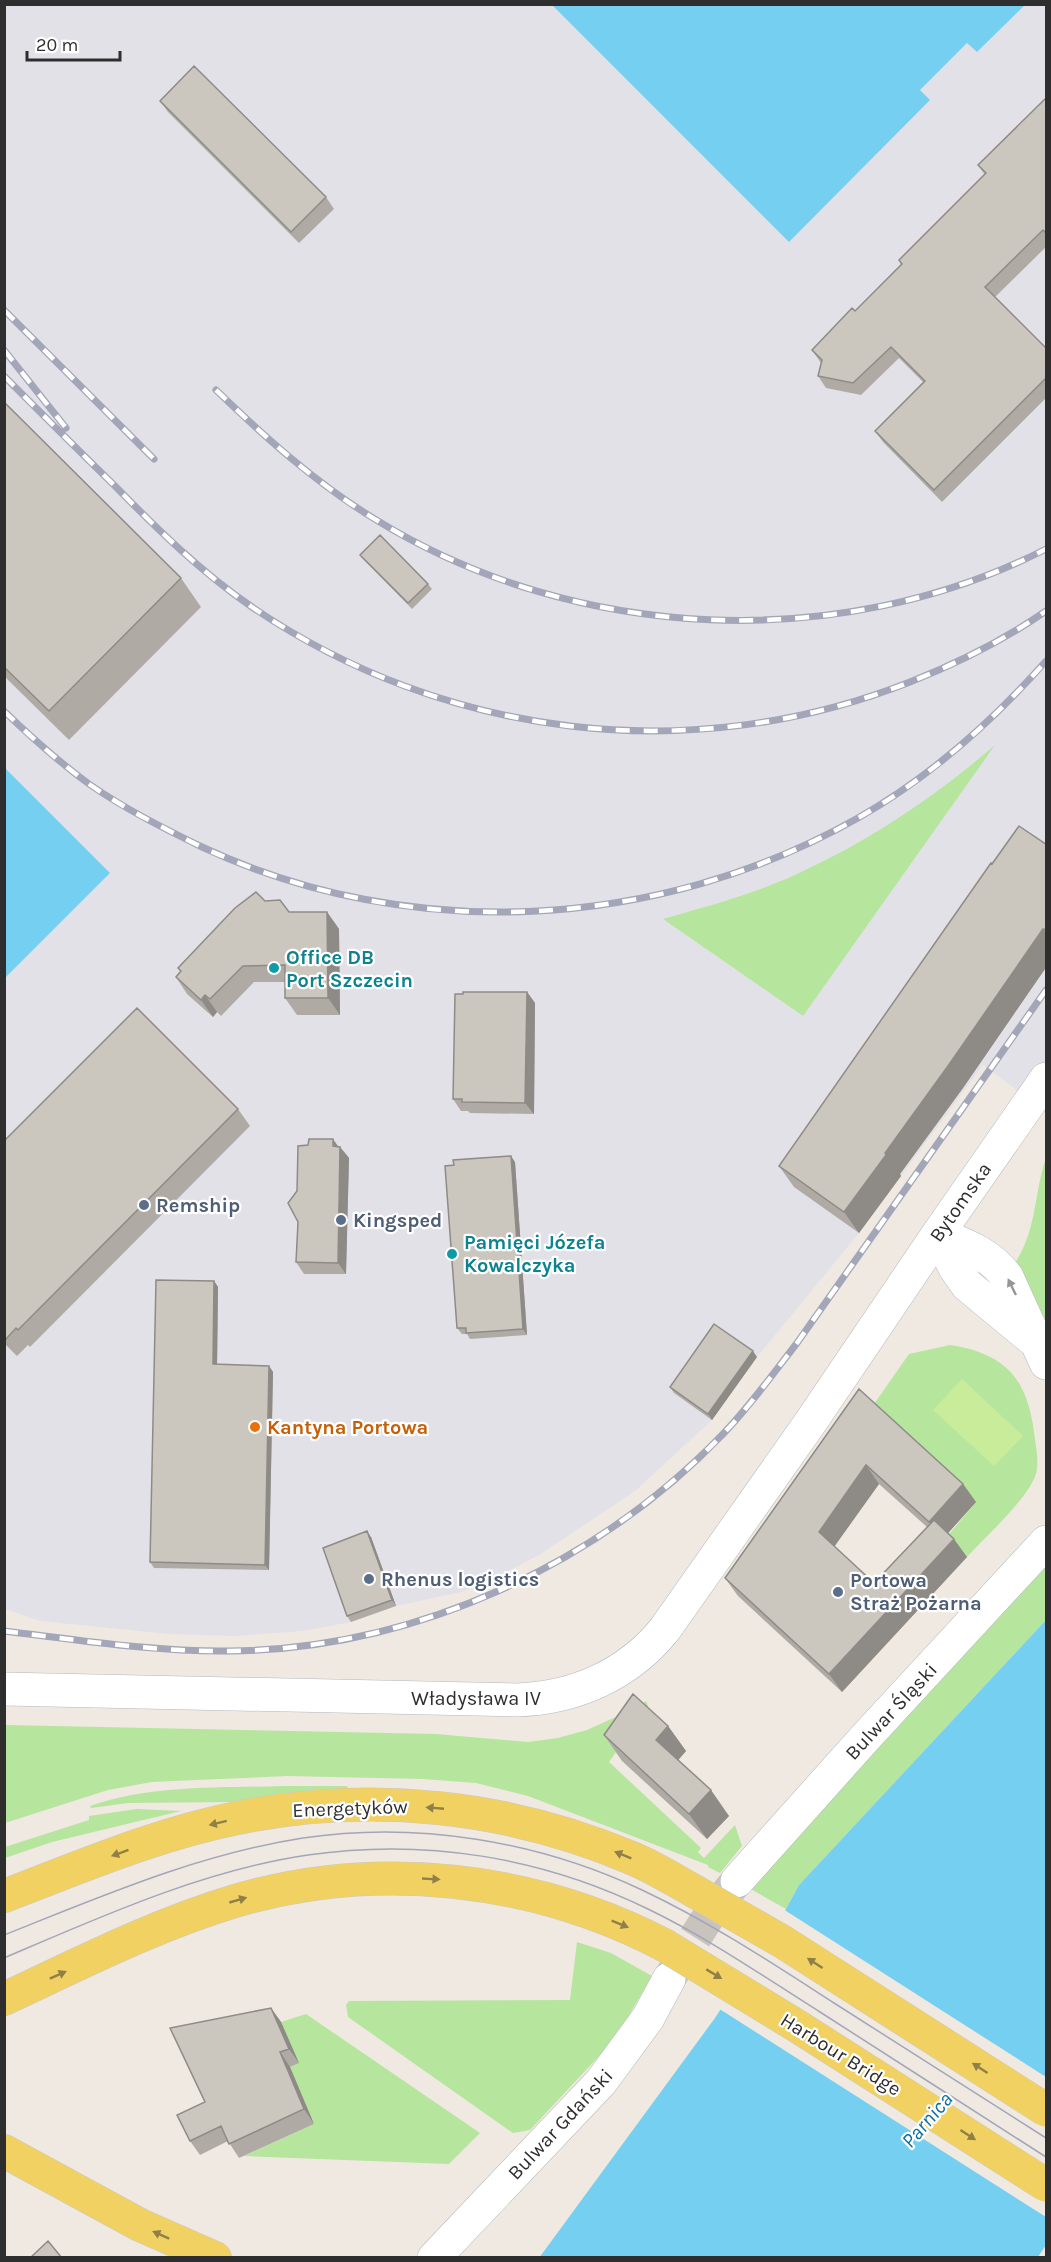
<svg xmlns="http://www.w3.org/2000/svg" width="1051" height="2262" viewBox="0 0 1051 2262" font-family="Karla,sans-serif">
<rect width="100%" height="100%" fill="#efe9e1"/>
<path fill="#e3e1e8" d="M 5,5 L 552,5 L 789,241 L 929,100 L 920,90 L 967,43 L 977,52 L 1025,5 L 1046,5 L 1046,1112 L 983,1065 L 859,1233 L 757,1357 L 712,1420 L 635,1491 L 539,1555 L 481,1585 L 461,1592 L 396,1606 L 351,1622 L 303,1631 L 235,1636 L 169,1634 L 40,1621 L 5,1609 L 5,978 L 110,873 L 5,768 Z"/>
<path fill="#b6e59e" d="M 995,745 L 803,1016 L 663,919 C 708,906 754,894 797,874 C 869,841 935,797 995,745 Z
M 1046,1158 L 1046,1321 L 1015,1263 C 1037,1230 1034,1193 1046,1158 Z
M 950,1345 C 1009,1354 1029,1382 1035,1440 C 1037,1453 1040,1469 1033,1481 C 1020,1506 987,1535 967,1557 L 946,1538 L 976,1502 L 872,1407 L 909,1354 Z
M 1046,1566 L 1046,1620 L 799,1885 L 786,1909 L 749,1888 Z
M 646,1701 L 648,1706 L 609,1762 L 701,1848 L 698,1852 L 704,1858 L 735,1825 L 742,1846 L 720,1873 L 708,1867 L 708,1865 L 528,1796 L 476,1783 L 423,1779 L 287,1776 L 152,1782 L 108,1790 L 5,1823 L 5,1725 L 436,1734 L 528,1742 L 558,1738 L 587,1730 L 629,1711 Z
M 283,1786 L 348,1786 L 347,1788 L 279,1794 L 231,1802 L 128,1803 L 91,1808 L 90,1806 C 151,1785 219,1788 283,1786 Z
M 137,1809 L 181,1811 L 52,1842 L 5,1858 L 5,1847 L 89,1820 L 89,1816 Z
M 577,1942 L 611,1953 L 652,1976 L 615,2039 L 530,2130 L 513,2133 L 348,2017 L 346,2005 L 349,2001 L 570,2000 Z
M 306,2014 L 480,2133 L 449,2164 L 244,2156 L 314,2124 L 290,2067 L 298,2063 L 281,2022 Z"/>
<path fill="#c9ec9a" d="M 962,1379 L 1023,1436 L 994,1466 L 933,1410 Z"/>
<path fill="#75cff0" d="M 552,5 L 1025,5 L 977,52 L 967,43 L 920,90 L 930,100 L 789,242 Z
M 5,768 L 110,873 L 5,978 Z
M 1046,1620 L 1046,2245 L 1038,2257 L 539,2258 L 715,2018 L 786,1909 L 799,1885 Z"/>
<path fill="#efe9e1" d="M 783,1909 L 1046,2077 L 1046,2217 L 718,2008 Z"/>
<g fill="none" stroke-linecap="round" stroke-linejoin="round">
<path stroke="#c8c4bd" stroke-width="33" stroke-dasharray="33 16" stroke-linecap="butt" d="M 669,1979 L 712,1911 L 736,1882"/>
<defs>
<path id="minor" d="M 938,1234 C 965,1245 989,1253 1007,1277 L 1046,1363
M 938,1234 L 955,1268 L 967,1285 L 1031,1338
M 4,1689 L 517,1700 C 575,1698 628,1675 665,1629 L 810,1423 L 938,1234 L 1046,1079
M 737,1881 L 864,1739 L 1046,1542
M 434,2258 L 601,2082 L 648,2018 L 669,1979"/>
<path id="major" d="M 4,1896 C 80,1867 157,1834 237,1818 C 371,1791 508,1805 634,1859 C 655,1868 674,1880 694,1891
M 4,1999 C 79,1964 155,1925 235,1901 C 377,1859 533,1877 664,1945
M 4,2151 L 140,2225 L 215,2258"/>
</defs>
<use href="#minor" stroke="#b4b7c1" stroke-width="34"/>
<use href="#major" stroke="#c9c9c9" stroke-width="34"/>
<use href="#minor" stroke="#fff" stroke-width="33"/>
<use href="#major" stroke="#f2d163" stroke-width="33"/>
<path stroke="#a3a6b8" stroke-width="1.5" d="M 4,1935 C 102,1896 199,1854 303,1838 C 417,1821 538,1841 642,1890 C 710,1922 772,1963 834,2003 C 905,2048 976,2093 1046,2138
M 4,1958 C 100,1917 204,1870 308,1855 C 424,1838 542,1857 648,1909 C 708,1938 763,1976 820,2012 C 895,2060 971,2109 1046,2157"/>
<defs>
<path id="rail" d="M 4,310 L 154,459
M 4,350 L 66,428
M 4,376 C 41,413 77,449 114,485 C 157,529 201,572 252,607 C 446,739 692,768 910,682 C 958,663 1004,640 1046,611
M 216,390 C 267,439 318,485 378,521 C 576,642 840,654 1046,549
M 4,711 C 31,737 59,762 89,784 C 125,809 163,828 202,847 C 410,944 658,931 858,818 C 930,777 991,723 1046,661
M 4,1631 C 79,1640 154,1652 230,1651 C 413,1649 596,1566 723,1434 C 750,1406 773,1374 797,1343 L 1046,990"/>
</defs>
<use href="#rail" stroke="#a3a6b8" stroke-width="7"/>
<use href="#rail" stroke="#fff" stroke-width="4.5" stroke-dasharray="14" stroke-linecap="butt"/>
<defs>
<path id="major-bridge" d="M 694,1891 L 783,1942 L 1046,2110
M 664,1945 L 797,2026 L 1046,2185"/>
</defs>
<use href="#major-bridge" stroke="#c9c9c9" stroke-width="34" stroke-linecap="butt"/>
<use href="#major-bridge" stroke="#f2d163" stroke-width="33"/>
</g>
<path fill="#afaba4" fill-rule="evenodd" d="M 1047,97 L 1047,246 L 995,297 L 1047,349 L 1047,397 L 942,502 L 883,442 L 875,431 L 923,382 L 899,358 L 861,395 L 826,388 L 818,376 L 821,363 L 812,350 L 855,311 L 901,264 L 899,260 L 985,175 L 978,165 Z
M 160,101 L 326,197 L 334,209 L 299,243 L 168,112 Z
M 4,402 L 181,578 L 201,607 L 69,740 L 4,676 Z
M 360,555 L 428,584 L 432,589 L 412,609 L 365,561 Z
M 1047,845 L 1047,966 L 963,1088 L 900,1174 L 901,1176 L 859,1233 L 794,1187 L 779,1166 L 992,864 Z
M 265,901 L 289,912 L 327,912 L 339,929 L 340,1015 L 297,1015 L 285,998 L 285,982 L 254,982 L 221,1016 L 217,1012 L 213,1017 L 187,994 L 176,977 L 181,972 L 178,968 Z
M 527,992 L 535,1003 L 534,1114 L 470,1113 L 468,1111 L 461,1111 L 453,1099 Z
M 238,1109 L 250,1126 L 30,1347 L 28,1345 L 17,1356 L 4,1343 L 4,1141 Z
M 338,1147 L 340,1147 L 349,1158 L 346,1274 L 304,1274 L 296,1262 L 298,1222 L 297,1191 Z
M 515,1162 L 527,1335 L 470,1339 L 467,1334 L 462,1334 L 457,1328 Z
M 214,1281 L 218,1287 L 217,1365 L 269,1366 L 273,1372 L 269,1570 L 154,1568 L 150,1562 Z
M 757,1357 L 712,1420 L 674,1393 L 670,1387 Z
M 859,1389 L 963,1484 L 976,1502 L 948,1533 L 967,1557 L 842,1692 L 738,1596 L 725,1578 ZM 879,1484 L 927,1527 L 874,1583 L 834,1546 Z
M 371,1537 L 396,1606 L 351,1622 L 347,1616 Z
M 668,1726 L 686,1751 L 678,1760 L 729,1816 L 707,1839 L 622,1761 L 604,1735 Z
M 271,2008 L 281,2022 L 299,2063 L 290,2067 L 314,2124 L 239,2158 L 228,2141 L 200,2155 L 190,2141 L 205,2102 Z"/>
<path fill="#8e8b86" d="M 327,912 L 339,929 L 340,1015 L 328,998 Z
M 1043,929 L 1047,934 L 1047,966 L 963,1088 L 900,1174 L 901,1176 L 859,1233 L 844,1212 Z
M 527,992 L 535,1003 L 534,1114 L 525,1103 Z
M 205,995 L 217,1012 L 213,1017 L 201,1000 Z
M 333,1139 L 340,1149 L 340,1147 L 349,1158 L 346,1274 L 338,1263 Z
M 511,1156 L 515,1162 L 527,1335 L 523,1329 Z
M 214,1281 L 218,1287 L 217,1370 L 213,1364 Z
M 753,1351 L 757,1357 L 712,1420 L 708,1414 Z
M 269,1366 L 273,1372 L 269,1570 L 265,1565 Z
M 866,1465 L 879,1484 L 832,1550 L 819,1532 Z
M 963,1484 L 976,1502 L 941,1541 L 929,1522 Z
M 367,1531 L 371,1537 L 396,1606 L 392,1600 Z
M 954,1539 L 967,1557 L 842,1692 L 829,1674 Z
M 668,1726 L 686,1751 L 674,1765 L 656,1740 Z
M 711,1790 L 729,1816 L 707,1839 L 689,1814 Z
M 271,2008 L 281,2022 L 299,2063 L 289,2049 Z
M 280,2052 L 290,2067 L 314,2124 L 304,2109 Z"/>
<path fill="#cbc7bf" stroke="#8e8b86" stroke-width="1.5" d="M 194,66 L 326,197 L 291,232 L 160,101 Z
M 1047,97 L 1047,231 L 1045,232 L 1043,230 L 985,287 L 1047,349 L 1047,377 L 934,490 L 875,431 L 925,381 L 891,347 L 853,383 L 818,376 L 822,360 L 812,350 L 852,308 L 855,311 L 902,264 L 899,260 L 986,173 L 978,165 Z
M 4,402 L 181,578 L 49,711 L 4,667 Z
M 380,535 L 428,584 L 408,603 L 360,555 Z
M 1019,826 L 1047,845 L 1047,927 L 1044,930 L 1043,929 L 948,1066 L 885,1153 L 886,1155 L 844,1212 L 779,1166 L 991,863 L 992,864 Z
M 256,892 L 265,901 L 280,900 L 289,912 L 327,912 L 328,998 L 285,998 L 285,965 L 243,966 L 210,999 L 205,995 L 201,1000 L 176,977 L 181,971 L 178,968 L 235,908 Z
M 463,992 L 527,992 L 525,1103 L 462,1102 L 462,1099 L 453,1099 L 455,994 L 463,994 Z
M 137,1008 L 238,1109 L 18,1330 L 16,1328 L 6,1339 L 4,1338 L 4,1141 Z
M 309,1139 L 333,1139 L 333,1146 L 340,1147 L 338,1263 L 296,1262 L 298,1222 L 288,1203 L 297,1191 L 298,1146 L 308,1145 Z
M 511,1156 L 523,1329 L 466,1333 L 466,1328 L 457,1328 L 445,1166 L 454,1165 L 453,1160 Z
M 156,1280 L 214,1281 L 213,1364 L 269,1366 L 265,1565 L 150,1562 Z
M 714,1324 L 753,1351 L 708,1414 L 670,1387 Z
M 859,1389 L 963,1484 L 929,1522 L 866,1465 L 819,1532 L 874,1583 L 934,1520 L 954,1539 L 829,1674 L 725,1578 Z
M 367,1531 L 392,1600 L 347,1616 L 323,1548 Z
M 633,1694 L 668,1726 L 656,1740 L 711,1790 L 689,1814 L 604,1735 Z
M 271,2008 L 289,2049 L 280,2052 L 304,2109 L 229,2144 L 221,2126 L 190,2141 L 177,2115 L 205,2102 L 170,2028 Z
M 48,2241 L 62,2258 L 30,2258 Z"/>
<defs><path id="oneway-solid" d="M-6-.8H1V-3.2L6.5 0L1 3.2V.8H-6Z" transform="scale(1.5)"/></defs>
<use fill="#969696" href="#oneway-solid" transform="translate(1012 1287) rotate(-116)"/>
<g fill="#908048">
<use href="#oneway-solid" transform="translate(435 1808) rotate(-175)"/>
<use href="#oneway-solid" transform="translate(218 1823) rotate(166)"/>
<use href="#oneway-solid" transform="translate(120 1853) rotate(160)"/>
<use href="#oneway-solid" transform="translate(623 1855) rotate(-158)"/>
<use href="#oneway-solid" transform="translate(431 1879) rotate(3)"/>
<use href="#oneway-solid" transform="translate(238 1900) rotate(-16)"/>
<use href="#oneway-solid" transform="translate(620 1924) rotate(22)"/>
<use href="#oneway-solid" transform="translate(815 1963) rotate(-147)"/>
<use href="#oneway-solid" transform="translate(714 1974) rotate(31)"/>
<use href="#oneway-solid" transform="translate(58 1975) rotate(-24)"/>
<use href="#oneway-solid" transform="translate(980 2068) rotate(-147)"/>
<use href="#oneway-solid" transform="translate(968 2135) rotate(33)"/>
<use href="#oneway-solid" transform="translate(161 2235) rotate(-156)"/>
</g>
<g fill="#0f9aa8" stroke="#fff" stroke-width="2">
<circle cx="274" cy="968" r="6"/>
<circle cx="452" cy="1254" r="6"/>
</g>
<g fill="#5c6f8a" stroke="#fff" stroke-width="2">
<circle cx="144" cy="1205" r="6"/>
<circle cx="341" cy="1220" r="6"/>
<circle cx="369" cy="1579" r="6"/>
<circle cx="838" cy="1592" r="6"/>
</g>
<circle fill="#e8710a" stroke="#fff" stroke-width="2" cx="255" cy="1427" r="6"/>
<g text-anchor="middle" stroke-width="4.5" stroke-linejoin="round" paint-order="stroke">
<g font-size="20" font-weight="bold" fill="#0d838f" stroke="#fff" text-anchor="start">
<text x="286" y="964">Office DB<tspan x="286" dy="23">Port Szczecin</tspan></text>
<text x="464" y="1249">Pamięci Józefa<tspan x="464" dy="23">Kowalczyka</tspan></text>
</g>
<g font-size="20" fill="#2e2e2e" stroke="#fff">
<text transform="translate(960 1202) rotate(-55)" y="7">Bytomska</text>
<text x="476" y="1705">Władysława IV</text>
<text transform="translate(891 1711) rotate(-47)" y="7">Bulwar Śląski</text>
<text transform="translate(350 1808) rotate(-2)" y="7">Energetyków</text>
<text transform="translate(841 2054) rotate(32)" y="7">Harbour Bridge</text>
<text transform="translate(560 2124) rotate(-47)" y="7">Bulwar Gdański</text>
</g>
<g font-size="20" font-weight="bold" fill="#4e5e75" stroke="#fff" text-anchor="start">
<text x="156" y="1212">Remship</text>
<text x="353" y="1227">Kingsped</text>
<text x="381" y="1586">Rhenus logistics</text>
<text x="850" y="1587">Portowa<tspan x="850" dy="23">Straż Pożarna</tspan></text>
</g>
<g font-size="20" font-weight="bold" fill="#c56008" stroke="#fff" text-anchor="start">
<text x="267" y="1434">Kantyna Portowa</text>
</g>
<g font-size="21" font-style="italic" fill="#0d6fa3" stroke="#fff">
<text transform="translate(927 2120) rotate(-49)" y="7">Parnica</text>
</g>
</g>
<rect width="1051" height="2262" fill="none" stroke="#2e2e2e" stroke-width="12"/>
<path d="M27 51v9h93v-9" fill="none" stroke="#2e2e2e" stroke-width="3"/>
<text x="36" y="51" font-size="18" fill="#2e2e2e" stroke="#ffffff" stroke-width="4.5" paint-order="stroke">20 m</text>
</svg>
